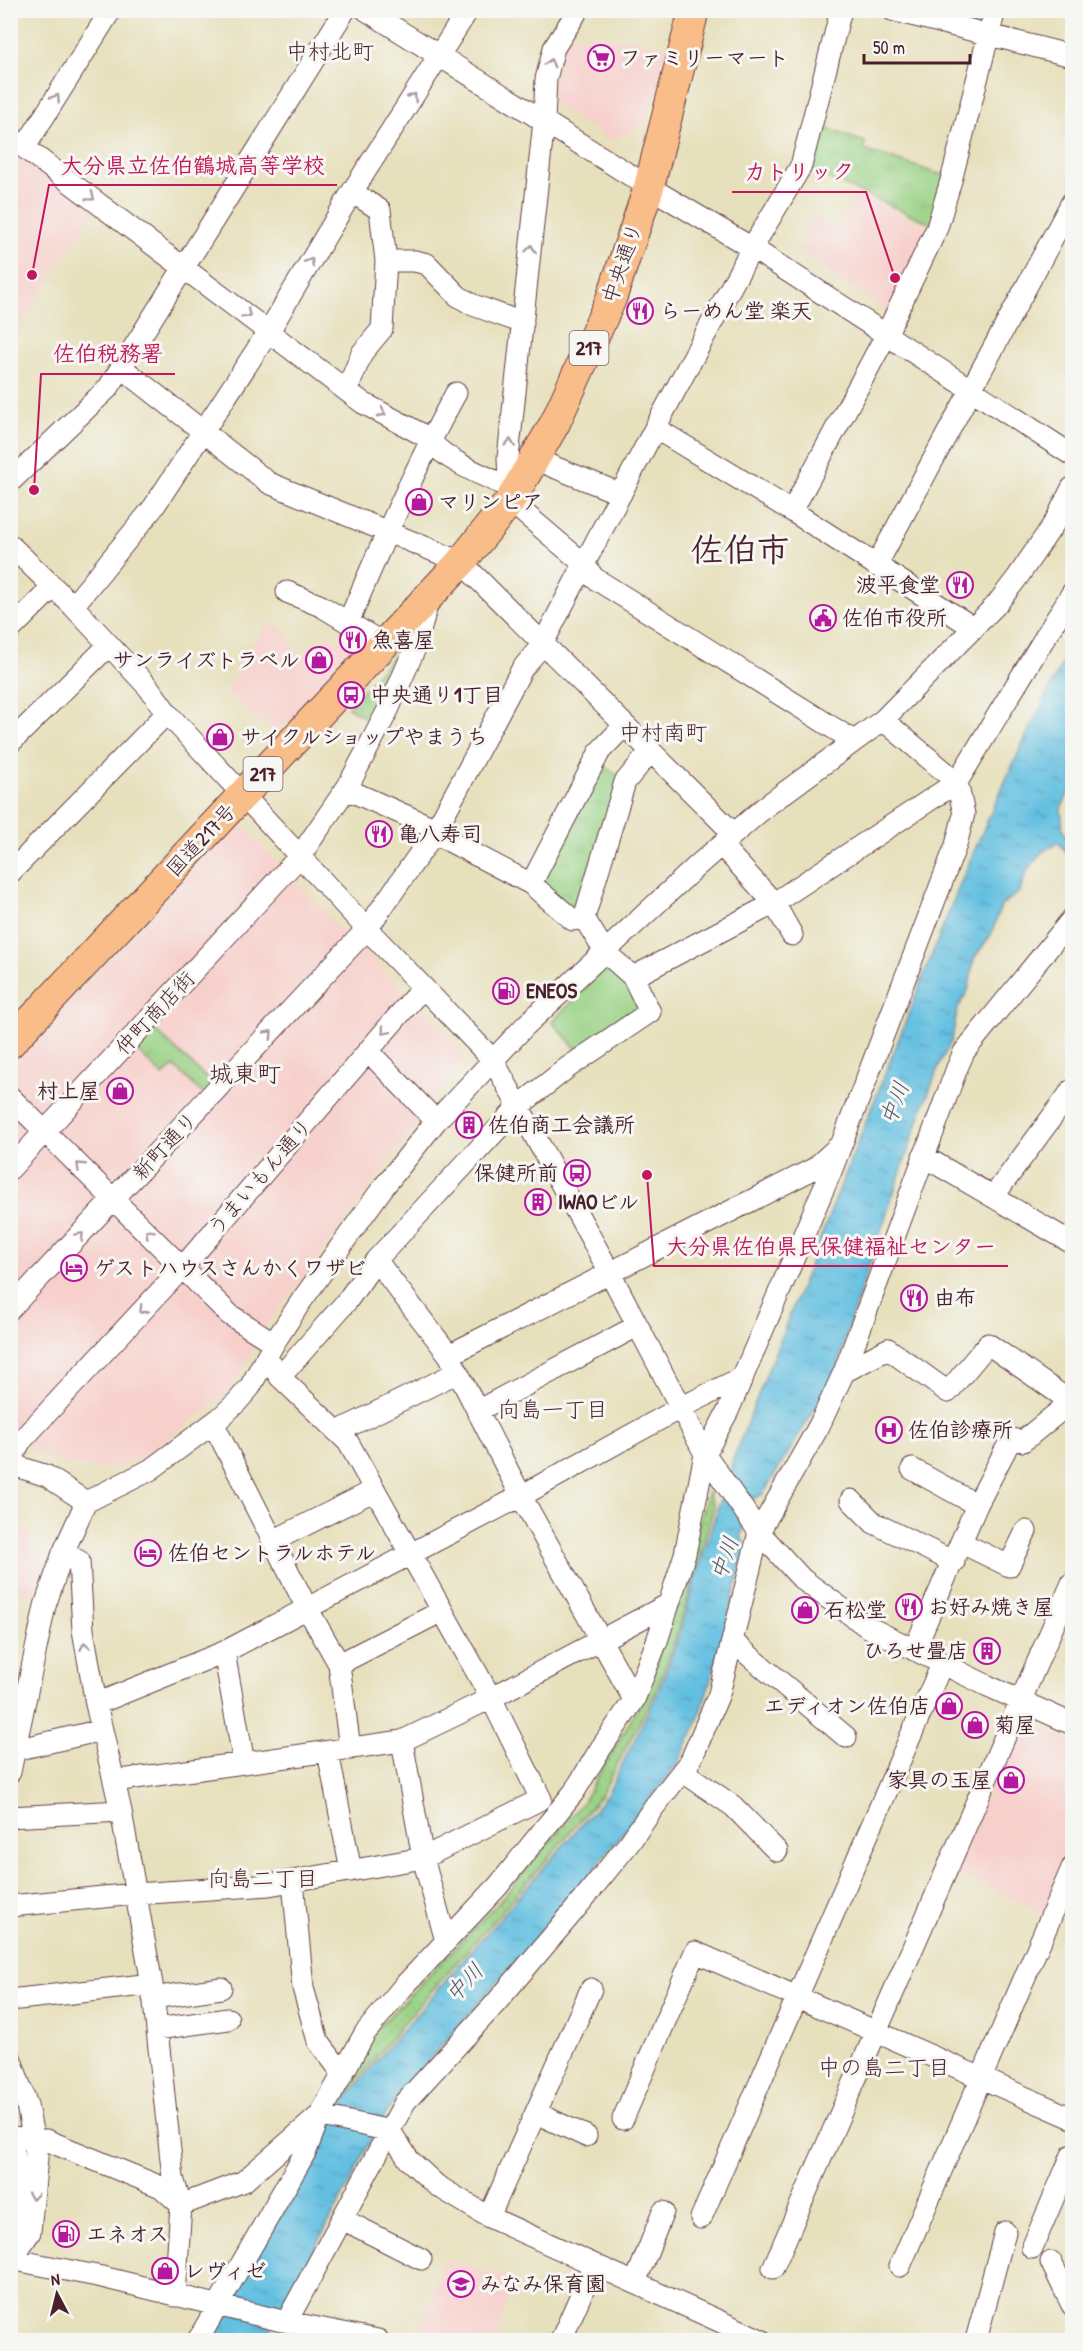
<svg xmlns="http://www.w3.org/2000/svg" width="1083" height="2351" viewBox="0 0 1083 2351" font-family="'Patrick Hand','Klee One',sans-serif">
<defs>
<pattern id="park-tufts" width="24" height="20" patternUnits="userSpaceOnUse" patternTransform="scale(1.5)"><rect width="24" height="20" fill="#99d284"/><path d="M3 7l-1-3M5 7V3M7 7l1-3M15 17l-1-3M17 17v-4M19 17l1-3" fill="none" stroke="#85b472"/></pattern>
<pattern id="garden-dots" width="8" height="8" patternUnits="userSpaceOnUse" patternTransform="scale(1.5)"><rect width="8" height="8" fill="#99d284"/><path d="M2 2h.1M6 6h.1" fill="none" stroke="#85b472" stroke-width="1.8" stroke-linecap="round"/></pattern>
<pattern id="water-ripples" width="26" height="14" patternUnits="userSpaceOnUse" patternTransform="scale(1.5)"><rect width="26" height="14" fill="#63c0e1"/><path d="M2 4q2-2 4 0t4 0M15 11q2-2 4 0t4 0" fill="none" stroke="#549bb7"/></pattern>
</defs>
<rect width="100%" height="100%" fill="#f6f6f2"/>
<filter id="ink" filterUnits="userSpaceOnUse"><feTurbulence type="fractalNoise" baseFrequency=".0167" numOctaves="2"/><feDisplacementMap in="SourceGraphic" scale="12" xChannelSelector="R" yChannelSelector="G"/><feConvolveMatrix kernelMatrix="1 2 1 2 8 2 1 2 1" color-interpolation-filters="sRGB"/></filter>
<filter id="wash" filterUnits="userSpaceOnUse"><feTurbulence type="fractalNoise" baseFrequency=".008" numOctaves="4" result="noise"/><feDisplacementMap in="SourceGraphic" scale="24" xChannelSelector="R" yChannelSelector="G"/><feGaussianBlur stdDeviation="1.35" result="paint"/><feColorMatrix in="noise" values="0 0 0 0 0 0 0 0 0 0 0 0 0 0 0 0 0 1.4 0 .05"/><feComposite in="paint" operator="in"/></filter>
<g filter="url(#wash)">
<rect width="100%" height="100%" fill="#e7e0bc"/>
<path fill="#f7d0cc" d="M 568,35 L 628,38 L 670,47 L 647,124 L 610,140 L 548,100 Z
M 11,144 L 95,208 L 11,342 Z
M 856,192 L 933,229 L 891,314 L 799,252 L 810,229 L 806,224 L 811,216 L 837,229 Z
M 269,621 L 290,636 L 294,652 L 314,670 L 303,657 L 329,636 L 339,641 L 353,628 L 369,639 L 277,734 L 227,695 L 238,666 Z
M 233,826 L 244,827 L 351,940 L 114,1196 L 11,1093 L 10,1064 Z
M 358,943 L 411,999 L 183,1265 L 117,1200 Z
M 419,1005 L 461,1051 L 463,1061 L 428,1106 L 376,1051 Z
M 367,1055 L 425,1114 L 262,1332 L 187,1266 Z
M 10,1102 L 111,1200 L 10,1306 Z
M 114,1203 L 180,1267 L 20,1439 L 11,1430 L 10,1312 Z
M 182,1270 L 260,1338 L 233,1387 L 178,1432 L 140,1459 L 104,1469 L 71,1465 L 32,1451 L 27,1441 Z
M 10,1529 L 30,1531 L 31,1550 L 48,1551 L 39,1597 L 11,1590 Z
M 1022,1718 L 1072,1741 L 1072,1858 L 1048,1916 L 953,1871 Z
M 442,2260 L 513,2278 L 496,2340 L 468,2340 L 420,2331 Z"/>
<path fill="#99d284" stroke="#727858" stroke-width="1.5" d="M 610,963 L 645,1010 L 581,1054 L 552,1022 Z"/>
<path fill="url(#park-tufts)" stroke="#727858" stroke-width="1.5" d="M 819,126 L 865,142 L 864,150 L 949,177 L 934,225 L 808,169 Z
M 598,762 L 621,778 L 582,914 L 535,883 Z
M 150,1025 L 215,1086 L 205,1096 L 174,1066 L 163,1076 L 131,1045 Z"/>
<path fill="url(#garden-dots)" stroke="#727858" stroke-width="1.5" d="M 406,641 L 412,645 L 376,724 L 348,707 Z
M 708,1492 L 714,1507 L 680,1626 L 655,1693 L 601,1795 L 544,1863 L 400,2027 L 343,2099 L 373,2033 L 498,1903 L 583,1802 L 648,1690 Z"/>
<path fill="url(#water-ripples)" stroke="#567086" stroke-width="1.5" d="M 1072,644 L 1072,786 L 1061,809 L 1063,829 L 1072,847 L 1072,859 L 1058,842 L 1043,851 L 1026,872 L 1020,891 L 1001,906 L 991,935 L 974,958 L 969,988 L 957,1010 L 952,1040 L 940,1063 L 921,1112 L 850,1322 L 834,1378 L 763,1494 L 752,1499 L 741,1535 L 745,1547 L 724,1637 L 709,1685 L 696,1726 L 678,1763 L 580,1887 L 395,2099 L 367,2146 L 351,2181 L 265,2340 L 206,2340 L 306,2174 L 346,2099 L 390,2045 L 607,1795 L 659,1690 L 682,1626 L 697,1573 L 735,1454 L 956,894 C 991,809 1030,726 1072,644 Z"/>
</g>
<g filter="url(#ink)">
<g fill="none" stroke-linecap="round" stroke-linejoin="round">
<defs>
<path id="minor" d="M 366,10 L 649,187 L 752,248 L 1072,455
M 578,10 L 554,48 L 546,79 L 544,121 L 508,458 L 510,501 L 584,564 L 594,578 L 854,741
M 892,10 L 1072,56
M 10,137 L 363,403 L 427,437 C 443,460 484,476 509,487
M 25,147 L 111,10
M 386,261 L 415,261 L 427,264 L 458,296 L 473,305 L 523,323
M 122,368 L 269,483 L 461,562 L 734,834
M 347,390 L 362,353 L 382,329 L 386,261 L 380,210 L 352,192
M 655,428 L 792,511 L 974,628
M 534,459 L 621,494
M 10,482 L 109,387 L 345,10
M 792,511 L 886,335 L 937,228 L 952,177 L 995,10
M 10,545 L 73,606 L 149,688 L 167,713 L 193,741 L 367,929 L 493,1060 L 609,1271 L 705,1454 L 759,1532 L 802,1579 L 866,1626 L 988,1686 L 1072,1724
M 876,566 L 1072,202
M 287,592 L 321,606 L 384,644
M 73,606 L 153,508 L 269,331 L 352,192 L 468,10
M 348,623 C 381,544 415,467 456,393
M 10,630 L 52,588
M 10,743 L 109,645
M 346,789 L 436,829
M 434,833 L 531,884 L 573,920 L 584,918 L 605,952 L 633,977 L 771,905 L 957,782 L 1072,593
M 721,845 L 774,903 L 792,935
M 10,873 L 167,713
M 531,884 L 600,751 L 624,726
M 584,918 L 625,782 L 650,752
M 368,1051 L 436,1121
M 10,1097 L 230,1315 L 274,1343
M 923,1156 L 1072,1243
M 10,1169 L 300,856 L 348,786 L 388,710 L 416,646 L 429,598
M 993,1197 L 1072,1090
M 376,1260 L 449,1355 L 521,1496 L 634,1700
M 10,1309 L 367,929 L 434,833 L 522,669 L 542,645 L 655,428 L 752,248 L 801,166 L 841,10
M 988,1344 L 1071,1402
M 449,1355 L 815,1168 L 839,1146
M 844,1372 L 888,1349 L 948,1392 L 982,1351
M 280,1377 L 347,1301 L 376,1260 L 519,1106 L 567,1068 L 650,1012 L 633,977
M 477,1411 L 637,1326
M 213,1423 L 307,1608 L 339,1664 L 350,1749
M 339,1431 L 458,1372
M 10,1462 L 20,1442 L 183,1267 L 423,987
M 10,1464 L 47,1476 L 86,1502 L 150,1470 L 220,1418 L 237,1402 L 250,1387 L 274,1343 L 302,1300 L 382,1189 L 436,1121 L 526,1025 L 698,865 L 765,807 L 883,720 L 997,604 L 1017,578 L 1055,522 L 1072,488
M 912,1469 L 977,1505
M 851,1500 L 874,1523 L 954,1562
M 273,1541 L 375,1490
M 962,1543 L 1009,1566 L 1026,1531
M 63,1553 L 79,1561 L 83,1630 L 96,1704 L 121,1811 L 152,1984 L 173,2178 L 181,2205 L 175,2296
M 733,1642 L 846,1737
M 914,1650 L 977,1505 L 1011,1439 L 1023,1441 L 1072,1401
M 224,1652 L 244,1763
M 339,1664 L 442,1611
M 96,1704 L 224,1652 L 521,1496 L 680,1408 L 743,1377
M 402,1741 L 423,1858 L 446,1941
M 15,1750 L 102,1730
M 328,1752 L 351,1871
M 682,1771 L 733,1806 L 777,1851
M 10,1772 L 45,1606 L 63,1553 L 86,1502
M 114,1781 L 402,1741 L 491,1698 L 669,1604
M 10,1817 L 121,1811
M 293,1881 L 303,1988 L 318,2041 L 343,2074
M 10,1906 L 135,1894 L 269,1885 L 423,1858 L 541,1799 L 491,1698 L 348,1442 L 280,1377 L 267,1358
M 153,1998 L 221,1988
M 10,2000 L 152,1984
M 157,2029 L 228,2019
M 10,2057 L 27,2105 L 37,2158 L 30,2232 L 12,2259
M 536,2113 L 586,2136
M 623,2119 L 695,1952 L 1072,2118
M 10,2136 L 17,2164 L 11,2224 L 12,2261
M 11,2137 L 46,2140 L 161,2187 L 181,2205
M 181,2205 L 244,2181 L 320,2115 L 323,2116 L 390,2131 L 409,2160 L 436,2185 L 489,2217 L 761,2340
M 489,2217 L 591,1989
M 701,2218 L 942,1664
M 342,2219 L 421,2259
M 1032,2248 L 1072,2155
M 10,2259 L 102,2277 L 278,2320 L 378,2340
M 1051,2262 L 1072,2305
M 900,2266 L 1072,1868
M 773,2268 L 1072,1583
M 635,2283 L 663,2212
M 287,2321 L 405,2102 L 495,2004 L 573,1912 L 630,1842 L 654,1807 L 691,1760 L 719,1694 L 759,1532 L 819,1426 L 844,1372 L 957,1068 L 964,1052 L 1072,919
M 198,2340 L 306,2151 L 320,2115 L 365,2033 L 403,1987 L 498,1886 L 574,1792 L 601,1748 L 634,1700 L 657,1641 L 685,1554 L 705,1454 L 728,1411 L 832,1169 L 956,845 L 964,814 L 957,782 L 883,720
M 561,2340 L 594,2265
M 976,2340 L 1005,2232"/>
<path id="highway" d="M 10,1043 L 461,562 L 510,501 L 555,423 L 611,299 L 649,187 L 694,10"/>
</defs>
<use href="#minor" stroke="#623c41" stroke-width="23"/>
<use href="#highway" stroke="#623c41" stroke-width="32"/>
<use href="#minor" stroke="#fff" stroke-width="21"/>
<use href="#highway" stroke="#f8bd89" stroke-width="30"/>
</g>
<defs><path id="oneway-chevron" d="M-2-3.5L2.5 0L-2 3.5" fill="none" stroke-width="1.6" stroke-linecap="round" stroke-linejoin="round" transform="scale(1.5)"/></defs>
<g stroke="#ae9aa0">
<use href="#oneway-chevron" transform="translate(550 63) rotate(-75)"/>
<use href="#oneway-chevron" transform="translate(413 97) rotate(-57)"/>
<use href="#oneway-chevron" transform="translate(56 98) rotate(-58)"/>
<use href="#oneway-chevron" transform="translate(91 197) rotate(37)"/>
<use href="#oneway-chevron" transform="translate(531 249) rotate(-84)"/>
<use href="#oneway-chevron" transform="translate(310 262) rotate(-59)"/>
<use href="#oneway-chevron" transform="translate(247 314) rotate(37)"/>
<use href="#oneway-chevron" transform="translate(382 413) rotate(28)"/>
<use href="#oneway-chevron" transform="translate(510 443) rotate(-84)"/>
<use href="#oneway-chevron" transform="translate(385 1031) rotate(131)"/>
<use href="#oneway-chevron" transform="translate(269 1034) rotate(-47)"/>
<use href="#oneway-chevron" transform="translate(80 1166) rotate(-136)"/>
<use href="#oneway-chevron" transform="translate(149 1233) rotate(-135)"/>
<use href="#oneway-chevron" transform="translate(80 1236) rotate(-47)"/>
<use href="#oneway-chevron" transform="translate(143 1310) rotate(133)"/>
<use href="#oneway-chevron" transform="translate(85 1646) rotate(-100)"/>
<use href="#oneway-chevron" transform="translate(33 2196) rotate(95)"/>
</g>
</g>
<defs>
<symbol id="supermarket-ring" viewBox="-11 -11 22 22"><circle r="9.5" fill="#f6f6f2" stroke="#b5179e" stroke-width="1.5"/><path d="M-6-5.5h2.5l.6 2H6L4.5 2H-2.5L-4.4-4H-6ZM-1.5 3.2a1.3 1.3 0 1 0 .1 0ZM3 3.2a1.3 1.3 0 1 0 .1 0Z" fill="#b5179e"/></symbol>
<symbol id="restaurant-ring" viewBox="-11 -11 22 22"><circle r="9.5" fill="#f6f6f2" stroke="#b5179e" stroke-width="1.5"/><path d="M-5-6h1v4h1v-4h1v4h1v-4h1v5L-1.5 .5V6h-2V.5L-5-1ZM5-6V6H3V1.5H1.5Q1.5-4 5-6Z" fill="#b5179e"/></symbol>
<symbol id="shop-ring" viewBox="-11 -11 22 22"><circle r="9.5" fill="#f6f6f2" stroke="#b5179e" stroke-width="1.5"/><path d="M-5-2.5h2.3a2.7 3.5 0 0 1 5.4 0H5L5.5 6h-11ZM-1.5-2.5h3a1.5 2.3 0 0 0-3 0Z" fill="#b5179e"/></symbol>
<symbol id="civic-ring" viewBox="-11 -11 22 22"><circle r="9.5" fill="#f6f6f2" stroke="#b5179e" stroke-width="1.5"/><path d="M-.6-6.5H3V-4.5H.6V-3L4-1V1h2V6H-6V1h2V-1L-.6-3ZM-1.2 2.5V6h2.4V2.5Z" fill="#b5179e"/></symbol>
<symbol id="bus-ring" viewBox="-11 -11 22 22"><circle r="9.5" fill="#f6f6f2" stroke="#b5179e" stroke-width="1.5"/><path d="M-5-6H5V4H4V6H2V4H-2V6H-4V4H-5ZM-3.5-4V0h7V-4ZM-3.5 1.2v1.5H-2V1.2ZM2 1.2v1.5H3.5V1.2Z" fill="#b5179e"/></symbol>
<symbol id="fuel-ring" viewBox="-11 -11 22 22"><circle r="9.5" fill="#f6f6f2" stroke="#b5179e" stroke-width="1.5"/><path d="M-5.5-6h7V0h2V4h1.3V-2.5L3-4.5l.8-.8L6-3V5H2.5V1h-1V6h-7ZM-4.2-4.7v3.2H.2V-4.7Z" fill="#b5179e"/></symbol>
<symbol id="building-ring" viewBox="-11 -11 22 22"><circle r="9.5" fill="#f6f6f2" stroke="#b5179e" stroke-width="1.5"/><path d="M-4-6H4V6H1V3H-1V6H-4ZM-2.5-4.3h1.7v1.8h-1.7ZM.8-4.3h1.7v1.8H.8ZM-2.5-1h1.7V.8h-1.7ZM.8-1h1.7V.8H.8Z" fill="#b5179e"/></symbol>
<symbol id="hotel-ring" viewBox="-11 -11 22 22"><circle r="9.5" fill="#f6f6f2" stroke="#b5179e" stroke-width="1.5"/><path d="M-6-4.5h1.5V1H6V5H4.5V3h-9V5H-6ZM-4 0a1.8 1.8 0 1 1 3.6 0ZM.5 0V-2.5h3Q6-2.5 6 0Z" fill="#b5179e"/></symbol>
<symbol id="hospital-ring" viewBox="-11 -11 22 22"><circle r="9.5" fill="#f6f6f2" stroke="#b5179e" stroke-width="1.5"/><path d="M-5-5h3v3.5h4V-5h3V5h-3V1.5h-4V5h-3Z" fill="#b5179e"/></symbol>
<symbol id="school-ring" viewBox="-11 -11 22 22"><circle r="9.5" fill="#f6f6f2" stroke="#b5179e" stroke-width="1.5"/><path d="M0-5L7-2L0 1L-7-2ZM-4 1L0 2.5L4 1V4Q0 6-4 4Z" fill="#b5179e"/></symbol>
</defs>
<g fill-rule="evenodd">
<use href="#supermarket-ring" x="586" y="43" width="30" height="30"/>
<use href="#restaurant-ring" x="625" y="296" width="30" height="30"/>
<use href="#shop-ring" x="404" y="487" width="30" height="30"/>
<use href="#restaurant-ring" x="945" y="570" width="30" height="30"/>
<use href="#civic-ring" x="808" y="603" width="30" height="30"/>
<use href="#restaurant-ring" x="338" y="625" width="30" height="30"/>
<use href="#shop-ring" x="304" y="645" width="30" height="30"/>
<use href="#bus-ring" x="336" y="680" width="30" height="30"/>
<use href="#shop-ring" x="205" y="722" width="30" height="30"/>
<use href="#restaurant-ring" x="364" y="819" width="30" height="30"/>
<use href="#fuel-ring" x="491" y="976" width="30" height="30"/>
<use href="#shop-ring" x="105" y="1076" width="30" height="30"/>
<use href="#building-ring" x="454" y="1110" width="30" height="30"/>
<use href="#bus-ring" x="562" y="1158" width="30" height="30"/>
<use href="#building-ring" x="523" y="1187" width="30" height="30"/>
<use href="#hotel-ring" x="59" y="1253" width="30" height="30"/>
<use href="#restaurant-ring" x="899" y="1283" width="30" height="30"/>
<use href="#hospital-ring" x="874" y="1415" width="30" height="30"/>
<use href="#hotel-ring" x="133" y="1538" width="30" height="30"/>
<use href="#restaurant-ring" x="894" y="1592" width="30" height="30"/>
<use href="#shop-ring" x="790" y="1595" width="30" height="30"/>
<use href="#building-ring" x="972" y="1636" width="30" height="30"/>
<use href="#shop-ring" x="934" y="1691" width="30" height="30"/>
<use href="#shop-ring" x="960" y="1710" width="30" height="30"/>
<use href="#shop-ring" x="996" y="1765" width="30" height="30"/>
<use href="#fuel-ring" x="51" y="2219" width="30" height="30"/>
<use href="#shop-ring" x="150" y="2256" width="30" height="30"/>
<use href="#school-ring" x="446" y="2269" width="30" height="30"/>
</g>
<g text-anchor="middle" stroke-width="6" stroke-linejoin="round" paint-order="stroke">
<g fill="#f6f6f2" stroke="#7e6067" stroke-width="1.5">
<rect x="569.5" y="331" width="39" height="34" rx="4.5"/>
<rect x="243.5" y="757" width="39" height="34" rx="4.5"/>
</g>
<g font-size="20" font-weight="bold" fill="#4a1f2b">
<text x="589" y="355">217</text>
<text x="263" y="781">217</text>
</g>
<g font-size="21" font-weight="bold" fill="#4a1f2b" stroke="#f6f6f2" text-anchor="start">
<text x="620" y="65">ファミリーマート</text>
<text x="660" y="318">らーめん堂 楽天</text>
<text x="438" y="509">マリンピア</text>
<text x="940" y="592" text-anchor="end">波平食堂</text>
<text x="842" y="625">佐伯市役所</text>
<text x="372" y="647">魚喜屋</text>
<text x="300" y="667" text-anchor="end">サンライズトラベル</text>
<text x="370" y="702">中央通り1丁目</text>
<text x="240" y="744">サイクルショップやまうち</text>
<text x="398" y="841">亀八寿司</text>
<text x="526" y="998">ENEOS</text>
<text x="100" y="1098" text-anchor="end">村上屋</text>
<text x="488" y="1132">佐伯商工会議所</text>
<text x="558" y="1180" text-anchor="end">保健所前</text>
<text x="558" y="1209">IWAOビル</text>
<text x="94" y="1275">ゲストハウスさんかくワザビ</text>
<text x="934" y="1305">由布</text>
<text x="908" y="1437">佐伯診療所</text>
<text x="168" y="1560">佐伯セントラルホテル</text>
<text x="928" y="1614">お好み焼き屋</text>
<text x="824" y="1617">石松堂</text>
<text x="968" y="1658" text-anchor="end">ひろせ畳店</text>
<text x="930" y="1713" text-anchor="end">エディオン佐伯店</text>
<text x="994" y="1732">菊屋</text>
<text x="992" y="1787" text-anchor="end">家具の玉屋</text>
<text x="86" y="2241">エネオス</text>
<text x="184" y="2278">レヴィゼ</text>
<text x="480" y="2291">みなみ保育園</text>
</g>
<g font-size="21" fill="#4a1f2b" stroke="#f6f6f2">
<text transform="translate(622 263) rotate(-71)" y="7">中央通り</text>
<text transform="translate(201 840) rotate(-47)" y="7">国道217号</text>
<text transform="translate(155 1013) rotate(-47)" y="7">仲町商店街</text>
<text transform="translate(165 1146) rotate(-47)" y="7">新町通り</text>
<text transform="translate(260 1177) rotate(-49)" y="7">うまいもん通り</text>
</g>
<g font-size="22" fill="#4a1f2b" stroke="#f6f6f2">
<text x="330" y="59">中村北町</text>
<text x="663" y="740">中村南町</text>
<text x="553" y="1417">向島一丁目</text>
<text x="263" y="1886">向島二丁目</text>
<text x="884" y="2075">中の島二丁目</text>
</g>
<g font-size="22" font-style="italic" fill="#53576b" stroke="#f6f6f2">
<text transform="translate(894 1103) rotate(-69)" y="8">中川</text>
<text transform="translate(724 1558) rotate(-70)" y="8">中川</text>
<text transform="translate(464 1982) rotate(-47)" y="8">中川</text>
</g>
<g font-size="24" fill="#4a1f2b" stroke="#f6f6f2">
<text x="245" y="1082">城東町</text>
</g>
<g font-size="33" font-weight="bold" fill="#4a1f2b" stroke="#f6f6f2">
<text x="740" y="561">佐伯市</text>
</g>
</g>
<path fill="none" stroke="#c2185b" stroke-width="2" d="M32 275L49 185H337M895 278L866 192H732M34 490L41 374H175M647 1175L654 1266H1008"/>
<g fill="#c2185b" stroke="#f6f6f2" stroke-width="2">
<circle cx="32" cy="275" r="6"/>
<circle cx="895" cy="278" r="6"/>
<circle cx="34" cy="490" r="6"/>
<circle cx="647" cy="1175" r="6"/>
</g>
<g font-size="22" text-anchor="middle" font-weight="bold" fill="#c2185b" stroke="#f6f6f2" stroke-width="6" stroke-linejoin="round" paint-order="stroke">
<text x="193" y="173">大分県立佐伯鶴城高等学校</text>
<text x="799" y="179">カトリック</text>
<text x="108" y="361">佐伯税務署</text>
<text x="831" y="1254">大分県佐伯県民保健福祉センター</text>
</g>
<rect width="1083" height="2351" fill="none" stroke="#f6f6f2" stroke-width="36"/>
<g transform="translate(57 2294) rotate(353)" stroke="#f6f6f2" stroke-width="4.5" paint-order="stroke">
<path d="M0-4.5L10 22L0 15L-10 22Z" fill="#4a1f2b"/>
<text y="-9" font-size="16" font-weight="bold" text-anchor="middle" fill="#4a1f2b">N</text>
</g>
<path d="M864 54v9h106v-9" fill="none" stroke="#4a1f2b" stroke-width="3"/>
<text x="873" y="54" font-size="18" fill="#4a1f2b" stroke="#f6f6f2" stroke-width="4.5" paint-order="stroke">50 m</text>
</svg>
